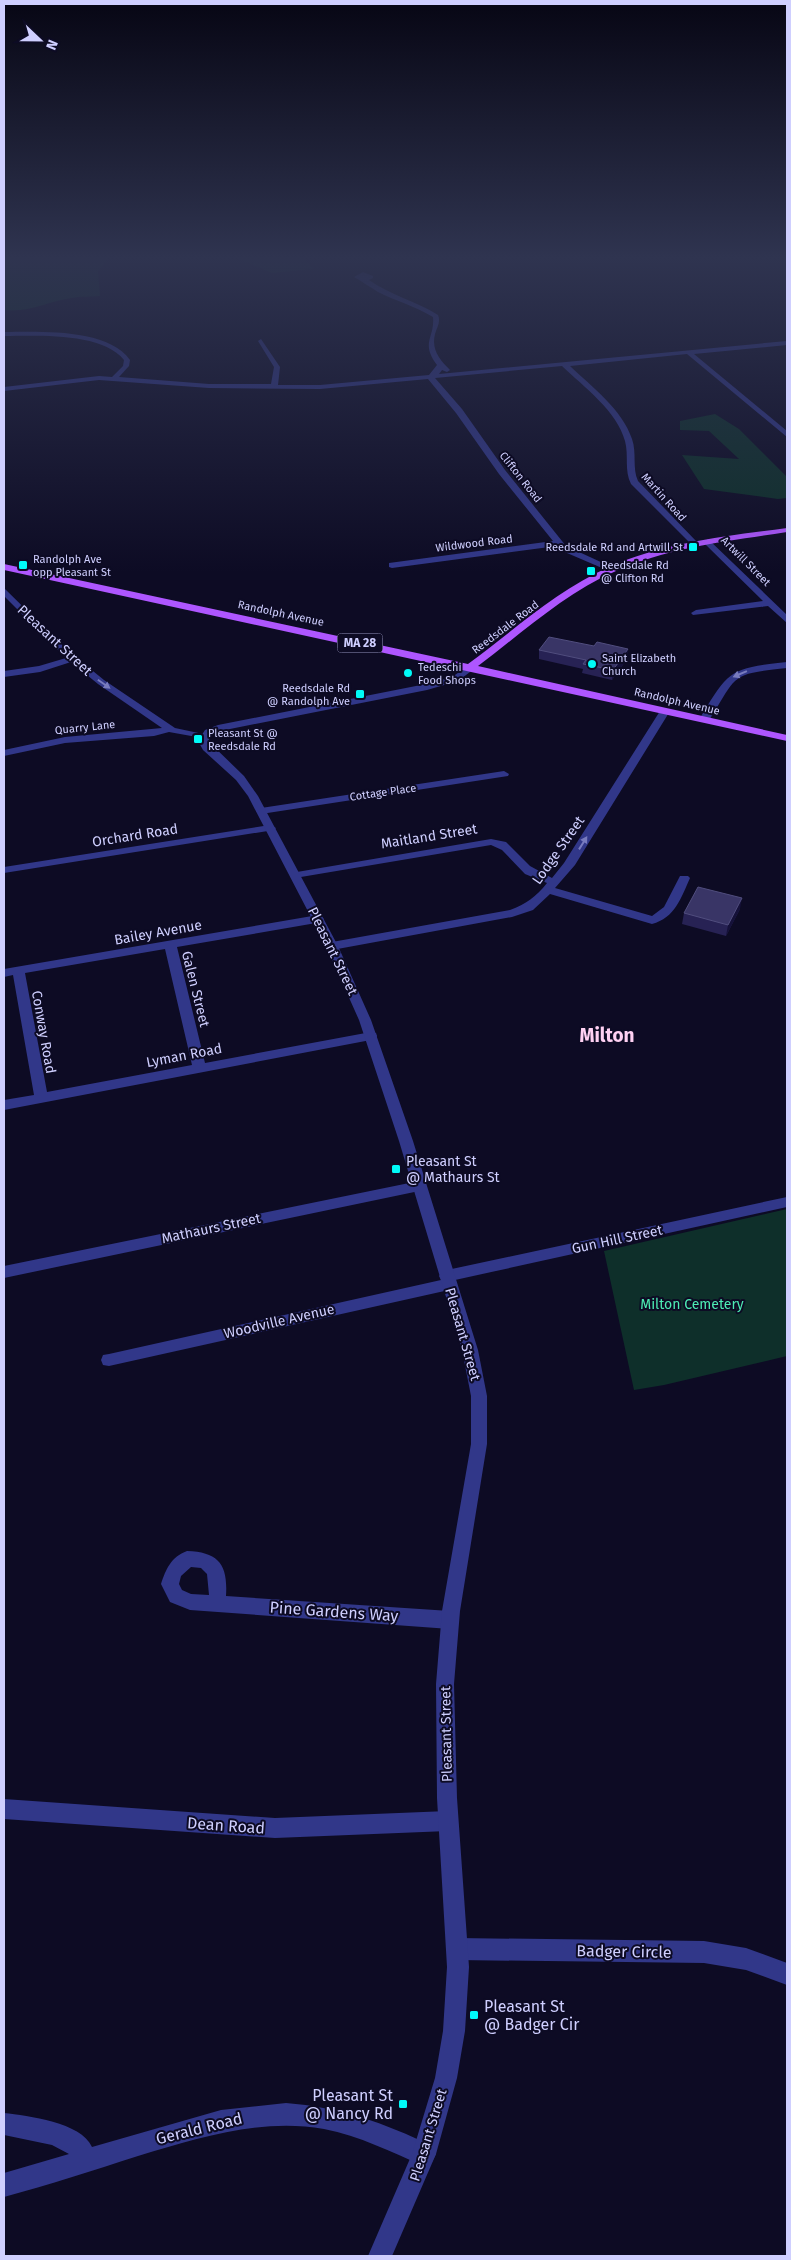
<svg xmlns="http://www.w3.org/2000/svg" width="791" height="2260" viewBox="0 0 791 2260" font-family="'Fira Sans',sans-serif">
<rect width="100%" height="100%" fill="#0d0b24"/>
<path fill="#0e2f2a" d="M 4,255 L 145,255 L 109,258 L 98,271 L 100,296 C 91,297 81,296 72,298 C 49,301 29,313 4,310 Z
M 230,255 L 302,255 L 313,269 L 272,273 Z
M 715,414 L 739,429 L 787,477 L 787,498 L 778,499 L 704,489 L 682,455 L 739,459 L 709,431 L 680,430 L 680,421 Z
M 787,1209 L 787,1356 L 664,1385 L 634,1390 L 604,1251 Z"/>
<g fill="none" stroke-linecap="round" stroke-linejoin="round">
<path fill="#313789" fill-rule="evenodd" d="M 363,272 L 373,276 L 373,278 L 369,280 C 390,295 416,301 438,315 C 441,322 437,327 435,334 C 431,350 440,360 450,370 L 447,372 L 442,370 L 439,374 L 787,341 L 787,345 L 694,354 L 787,431 L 787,437 L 687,354 L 570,366 C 592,387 622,409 632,439 C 637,453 632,468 638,481 L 697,542 L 698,544 L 694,547 L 631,484 C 624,470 629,456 625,441 C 617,411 584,387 562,366 L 435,378 L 462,409 L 505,470 L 566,546 L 616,569 L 609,571 L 560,550 L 557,546 L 392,568 L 389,567 L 389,563 L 553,541 L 499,474 L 456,413 L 428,379 L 320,389 L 209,388 L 99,380 L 4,391 L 4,387 L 99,376 L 112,377 L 123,366 L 124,360 C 102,332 37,336 4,336 L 4,332 C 40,332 107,328 130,360 L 129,366 L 119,377 L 209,384 L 271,384 L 274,367 L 258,341 L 261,339 L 280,367 L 278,385 L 320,385 L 429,375 L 437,365 C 420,342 435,338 433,317 C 415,306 396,301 378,292 C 370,287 361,281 354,277 Z
M 708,539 L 787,615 L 787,623 L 768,606 L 693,615 L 691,613 L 696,610 L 763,601 L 705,544 L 704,542 Z
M 4,588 L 67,650 L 104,680 L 175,728 L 208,735 L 208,739 L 169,732 L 154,736 L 65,743 L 4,756 L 4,750 L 65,737 L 162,728 L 98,684 L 71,662 L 40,672 L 4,677 L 4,671 L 39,666 L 66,658 L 4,596 Z
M 787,662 L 787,668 C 728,674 738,675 708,722 L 699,720 C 728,671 729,668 787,662 Z
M 665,708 L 670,711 L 575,865 L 555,888 L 652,916 L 664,907 L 680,876 L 688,876 L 690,878 C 681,898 675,918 652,924 L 550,894 L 533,910 L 512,917 L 332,950 L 328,949 L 326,946 L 332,942 L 510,910 C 526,904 536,897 547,883 L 525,874 L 502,850 L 491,845 L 295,878 L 291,877 L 291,873 L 491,839 L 506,842 L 530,866 L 552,878 L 564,863 L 660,711 Z
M 504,771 L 509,774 L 508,776 L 261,814 L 256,811 L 261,808 Z
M 270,825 L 276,828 L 274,830 L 4,873 L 4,867 Z
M 318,915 L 324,919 L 322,922 L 177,947 L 205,1063 L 371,1032 L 376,1033 L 377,1036 L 376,1039 L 4,1110 L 4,1100 L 34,1095 L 13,975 L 4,977 L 4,969 ZM 165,949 L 192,1065 L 47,1092 L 25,973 Z
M 419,1181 L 424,1182 L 426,1186 L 424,1190 L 4,1278 L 4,1266 Z
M 787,1197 L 787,1207 L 455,1280 L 457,1284 L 454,1288 L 449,1290 L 109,1366 L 103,1365 L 101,1360 L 103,1355 L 109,1354 L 441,1280 L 439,1276 L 442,1272 L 447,1270 Z
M 187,1551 C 219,1552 228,1565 226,1596 L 450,1611 L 456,1614 L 459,1620 L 456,1626 L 450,1629 L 190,1610 L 170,1602 L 161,1584 C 166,1569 171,1557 187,1551 ZM 191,1567 L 201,1568 L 207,1574 L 209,1595 L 191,1594 L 182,1590 L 179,1584 L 181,1576 Z
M 4,1799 L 275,1818 L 448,1811 L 455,1814 L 458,1821 L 455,1828 L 448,1831 L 275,1838 L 4,1819 Z
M 457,1938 L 704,1941 L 746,1948 L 787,1963 L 787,1985 L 746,1970 L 704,1963 L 457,1960 L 450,1956 L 446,1949 L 450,1942 Z
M 286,2103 C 339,2107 385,2123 432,2146 L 436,2154 L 432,2162 L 424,2166 C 391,2152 360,2136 324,2129 C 260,2118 199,2138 138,2156 C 94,2170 49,2185 4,2197 L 4,2173 L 69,2154 L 52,2145 L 4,2135 L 4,2113 C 28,2116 81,2122 92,2147 L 221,2110 Z"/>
<path fill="#313789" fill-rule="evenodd" d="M 471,664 L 474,665 L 474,669 L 458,681 L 427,690 L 225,730 L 213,734 L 208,741 L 244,776 L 258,796 L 338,946 L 371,1020 L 413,1141 L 478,1350 L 487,1396 L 487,1444 L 460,1611 L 454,1684 L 457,1798 L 469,1967 L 465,2031 L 457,2078 L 436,2154 L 392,2256 L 368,2256 L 412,2154 L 435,2078 L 443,2031 L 447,1967 L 437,1798 L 436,1684 L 442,1611 L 471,1444 L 471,1396 L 462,1350 L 399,1141 L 359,1020 L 326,946 L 248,796 L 236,780 L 203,750 L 198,741 L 205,730 L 218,725 L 426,684 L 452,677 Z"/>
<path fill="#ae56ff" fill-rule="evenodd" d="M 787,528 L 787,532 C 729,541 670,547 616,571 C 565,593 522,633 478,666 L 787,735 L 787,741 L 4,570 L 4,564 L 468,664 C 513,631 557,590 609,567 C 665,542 727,536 787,528 Z"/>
</g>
<path fill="#272254" d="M 539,650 L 627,659 L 612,680 L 582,673 L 583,669 L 539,659 Z
M 740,909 L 726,936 L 682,924 L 684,913 Z"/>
<path fill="#151139" d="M 628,649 L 627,659 L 612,680 L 613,670 Z
M 742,898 L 740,909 L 726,936 L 728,925 Z"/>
<path fill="#393566" stroke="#504d7e" d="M 549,637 L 594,646 L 597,642 L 628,649 L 613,670 L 583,664 L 586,660 L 539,650 Z
M 698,887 L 742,898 L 728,925 L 684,913 Z"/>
<defs><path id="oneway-solid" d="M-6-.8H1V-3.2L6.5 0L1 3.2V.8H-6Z" transform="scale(1.25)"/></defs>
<g fill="#787bbe">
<use href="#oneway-solid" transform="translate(740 674) rotate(157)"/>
<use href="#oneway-solid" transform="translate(104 684) rotate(35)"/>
<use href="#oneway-solid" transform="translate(583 843) rotate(-58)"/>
</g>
<linearGradient id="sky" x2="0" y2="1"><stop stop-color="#070614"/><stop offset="0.45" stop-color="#2f3450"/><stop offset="1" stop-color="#2f3450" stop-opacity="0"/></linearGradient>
<rect width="791" height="572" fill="url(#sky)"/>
<g fill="#00faf8" stroke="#0d0b24" stroke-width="2">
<rect x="688" y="542" width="10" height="10" rx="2.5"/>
<rect x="18" y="560" width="10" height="10" rx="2.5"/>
<rect x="586" y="566" width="10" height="10" rx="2.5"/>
<circle cx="592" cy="664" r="5"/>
<circle cx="408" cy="673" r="5"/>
<rect x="355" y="689" width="10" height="10" rx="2.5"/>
<rect x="193" y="734" width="10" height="10" rx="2.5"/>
<rect x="391" y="1164" width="10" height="10" rx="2.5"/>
<rect x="469" y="2010" width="10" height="10" rx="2.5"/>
<rect x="398" y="2099" width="10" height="10" rx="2.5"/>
</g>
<g text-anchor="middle" stroke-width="4" stroke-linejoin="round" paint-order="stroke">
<g font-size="11" fill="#cfcfff" stroke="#0d0b24">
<text transform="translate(521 477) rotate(52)" y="4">Clifton Road</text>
<text transform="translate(664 497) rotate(48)" y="4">Martin Road</text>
<text transform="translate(474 543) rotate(-7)" y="4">Wildwood Road</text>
<text transform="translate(746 561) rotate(45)" y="4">Artwill Street</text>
<text transform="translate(281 613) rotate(12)" y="4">Randolph Avenue</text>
<text transform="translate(505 627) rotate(-37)" y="4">Reedsdale Road</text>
<text transform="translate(677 701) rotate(13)" y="4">Randolph Avenue</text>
<text transform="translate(85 727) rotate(-6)" y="4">Quarry Lane</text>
<text transform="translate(383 792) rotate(-8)" y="4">Cottage Place</text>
</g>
<g font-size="11" fill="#cfcfff" stroke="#0d0b24" text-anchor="start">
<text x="683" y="551" text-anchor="end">Reedsdale Rd and Artwill St</text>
<text x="33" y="563">Randolph Ave<tspan x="33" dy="13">opp Pleasant St</tspan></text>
<text x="601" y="569">Reedsdale Rd<tspan x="601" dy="13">@ Clifton Rd</tspan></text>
<text x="602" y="662">Saint Elizabeth<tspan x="602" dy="13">Church</tspan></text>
<text x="418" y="671">Tedeschi<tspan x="418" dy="13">Food Shops</tspan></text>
<text x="350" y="692" text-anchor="end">Reedsdale Rd<tspan x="350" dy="13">@ Randolph Ave</tspan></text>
<text x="208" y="737">Pleasant St @<tspan x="208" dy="13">Reedsdale Rd</tspan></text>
</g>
<rect fill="#0d0b24" stroke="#9594bd" stroke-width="1" x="337.5" y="633.5" width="45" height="19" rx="4"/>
<g font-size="12" font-weight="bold" fill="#cfcfff">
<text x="360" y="647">MA 28</text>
</g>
<g font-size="14" fill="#cfcfff" stroke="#0d0b24">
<text transform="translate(55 640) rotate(43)" y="5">Pleasant Street</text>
<text transform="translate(135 835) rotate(-9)" y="5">Orchard Road</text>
<text transform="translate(429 836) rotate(-9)" y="5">Maitland Street</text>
<text transform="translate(558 850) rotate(-55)" y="5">Lodge Street</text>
<text transform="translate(158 932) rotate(-10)" y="5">Bailey Avenue</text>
<text transform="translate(333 951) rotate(64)" y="5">Pleasant Street</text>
<text transform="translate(196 989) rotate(76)" y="5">Galen Street</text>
<text transform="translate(44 1032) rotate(80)" y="5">Conway Road</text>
<text transform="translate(184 1055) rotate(-11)" y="5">Lyman Road</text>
<text transform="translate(211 1228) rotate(-12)" y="5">Mathaurs Street</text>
<text transform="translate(617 1239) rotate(-12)" y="5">Gun Hill Street</text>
<text transform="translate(279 1321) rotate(-13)" y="5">Woodville Avenue</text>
<text transform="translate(463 1334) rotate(74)" y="5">Pleasant Street</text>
<text transform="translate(446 1734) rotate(-91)" y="5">Pleasant Street</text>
<text transform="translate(428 2135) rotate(-73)" y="5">Pleasant Street</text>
</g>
<g font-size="14" fill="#cfcfff" stroke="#0d0b24" text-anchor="start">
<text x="406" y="1166">Pleasant St<tspan x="406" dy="16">@ Mathaurs St</tspan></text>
</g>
<g font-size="14" fill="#4decb4" stroke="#0d0b24">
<text x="692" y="1309">Milton Cemetery</text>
</g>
<g font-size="16" fill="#cfcfff" stroke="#0d0b24">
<text transform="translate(334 1611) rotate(4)" y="6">Pine Gardens Way</text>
<text transform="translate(226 1825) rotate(4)" y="6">Dean Road</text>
<text transform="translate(624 1951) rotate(1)" y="6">Badger Circle</text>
<text transform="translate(199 2128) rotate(-14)" y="6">Gerald Road</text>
</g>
<g font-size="16" fill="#cfcfff" stroke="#0d0b24" text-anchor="start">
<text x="484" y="2012">Pleasant St<tspan x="484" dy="18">@ Badger Cir</tspan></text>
<text x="393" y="2101" text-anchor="end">Pleasant St<tspan x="393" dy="18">@ Nancy Rd</tspan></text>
</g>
<g font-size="19" font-weight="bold" fill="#ffd1f3" stroke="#0d0b24">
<text x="607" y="1042">Milton</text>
</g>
</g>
<rect width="791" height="2260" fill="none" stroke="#cfcfff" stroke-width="10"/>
<g transform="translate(40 40) rotate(112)" stroke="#0d0b24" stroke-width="4" paint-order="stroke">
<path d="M0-4L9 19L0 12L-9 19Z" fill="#cfcfff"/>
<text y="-8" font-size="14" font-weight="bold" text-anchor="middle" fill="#cfcfff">N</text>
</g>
</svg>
